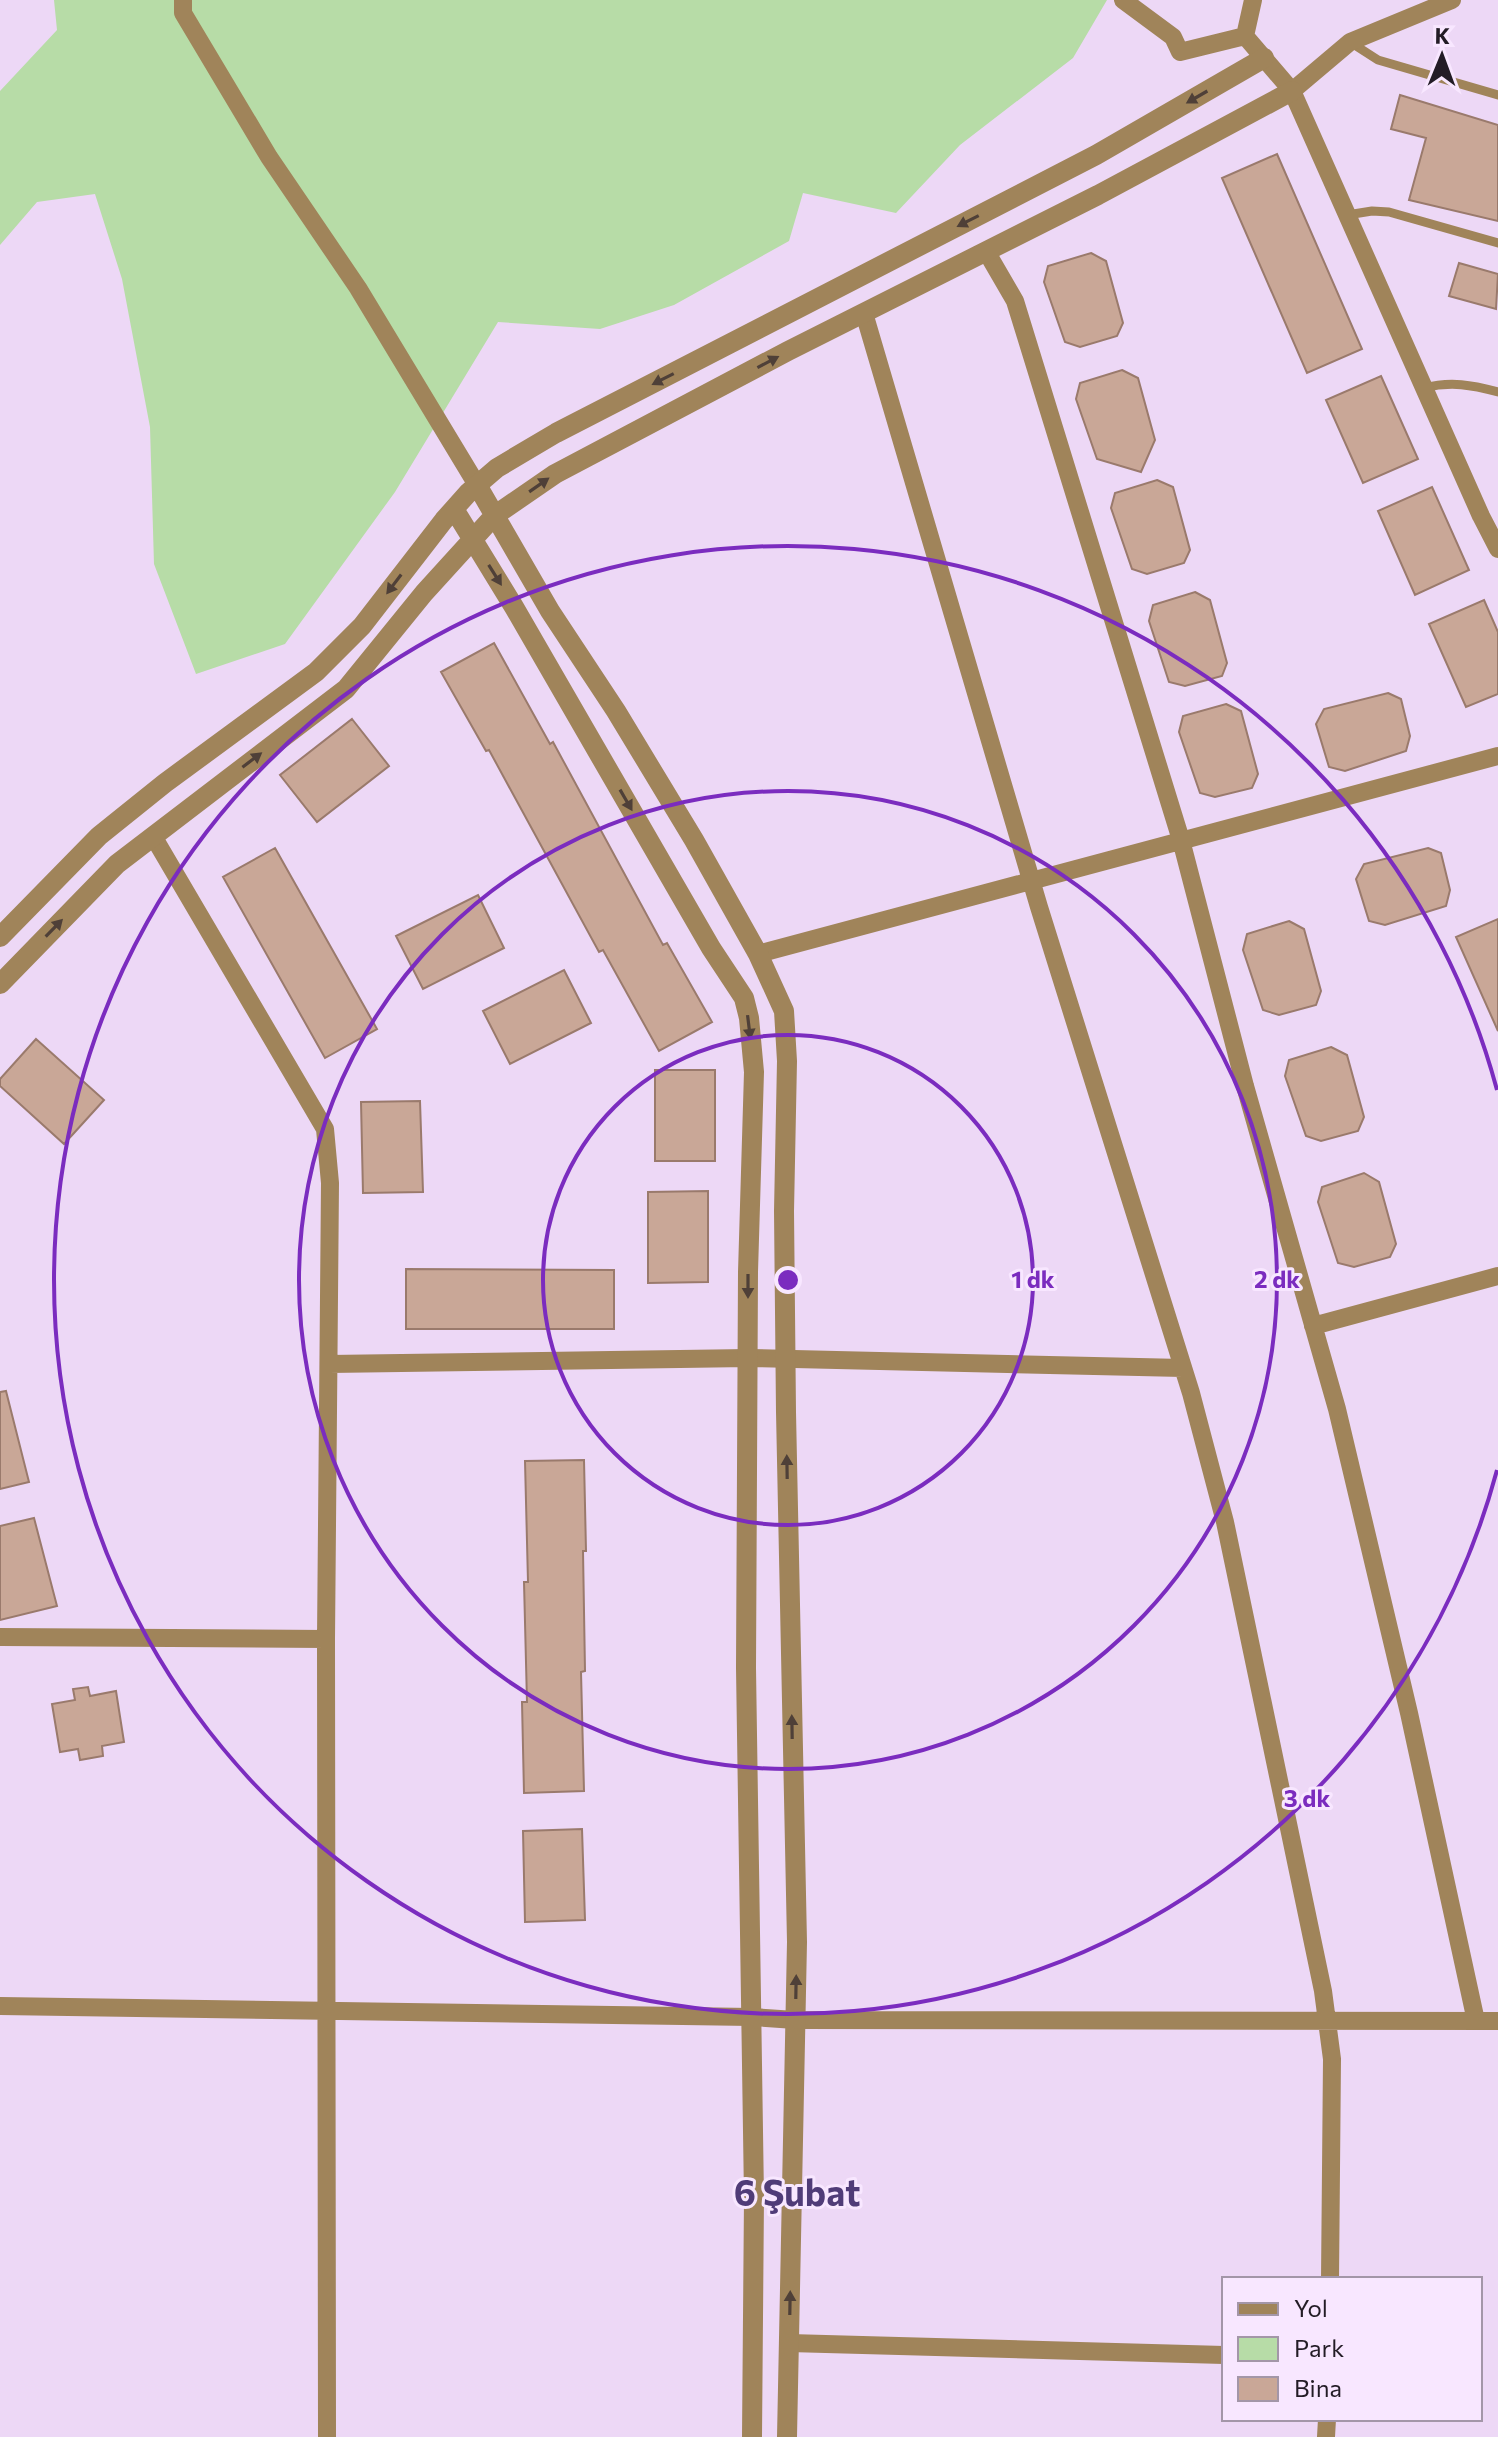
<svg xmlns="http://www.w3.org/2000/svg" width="1498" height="2437" viewBox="0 0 1498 2437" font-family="Commissioner,sans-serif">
<rect width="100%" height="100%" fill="#edd8f6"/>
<path fill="#b7dca7" d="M 54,0 L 1107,0 L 1073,58 L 960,145 L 896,213 L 803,193 L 789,241 L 674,305 L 600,329 L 498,322 L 395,492 L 285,644 L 196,674 L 154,564 L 150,427 L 122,279 L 95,194 L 37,202 L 0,245 L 0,91 L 57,30 Z"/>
<path fill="#c9a797" stroke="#9a7a6c" stroke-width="2" d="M 1400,95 L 1498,125 L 1498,221 L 1409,200 L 1426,138 L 1391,129 Z
M 1277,154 L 1362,349 L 1307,373 L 1222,178 Z
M 1091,253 L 1106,261 L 1123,323 L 1117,336 L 1080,347 L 1065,342 L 1044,282 L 1048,266 Z
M 1459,263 L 1498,274 L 1496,309 L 1449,296 Z
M 1122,370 L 1138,378 L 1155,440 L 1141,472 L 1097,459 L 1076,399 L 1080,383 Z
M 1381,376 L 1418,459 L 1363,483 L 1326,400 Z
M 1157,480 L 1173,487 L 1190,550 L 1184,563 L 1147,574 L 1132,569 L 1111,508 L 1115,493 Z
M 1432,487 L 1469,570 L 1415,595 L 1378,511 Z
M 1195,592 L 1210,600 L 1227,663 L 1222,676 L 1185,686 L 1169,682 L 1149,621 L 1153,605 Z
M 1484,600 L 1498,632 L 1498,694 L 1466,707 L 1429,624 Z
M 494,643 L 550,744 L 553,742 L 663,945 L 667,943 L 712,1022 L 659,1051 L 603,950 L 599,952 L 489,750 L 486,751 L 441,672 Z
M 1388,693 L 1401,699 L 1410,736 L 1406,751 L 1345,771 L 1329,767 L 1316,724 L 1324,709 Z
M 1226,704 L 1241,711 L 1258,774 L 1252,788 L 1215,797 L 1200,793 L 1179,732 L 1183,716 Z
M 352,719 L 389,766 L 317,822 L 280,775 Z
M 275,848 L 377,1029 L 325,1058 L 223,877 Z
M 1428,848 L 1441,853 L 1450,890 L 1446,906 L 1385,925 L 1369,921 L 1356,879 L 1364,864 Z
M 478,895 L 504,948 L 423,989 L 396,936 Z
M 1498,919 L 1498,1031 L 1456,937 Z
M 1289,921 L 1304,929 L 1321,991 L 1316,1005 L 1279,1015 L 1263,1010 L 1243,950 L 1247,934 Z
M 564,970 L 591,1023 L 510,1064 L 483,1011 Z
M 36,1039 L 104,1100 L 64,1144 L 0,1086 L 0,1079 Z
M 1331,1047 L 1347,1055 L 1364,1117 L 1358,1131 L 1321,1141 L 1306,1136 L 1285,1076 L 1289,1060 Z
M 655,1070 L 715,1070 L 715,1161 L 655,1161 Z
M 420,1101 L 423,1192 L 363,1193 L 361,1102 Z
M 1364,1173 L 1379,1182 L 1396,1244 L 1390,1257 L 1354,1267 L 1338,1263 L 1318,1202 L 1322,1187 Z
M 708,1191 L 708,1282 L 648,1283 L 648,1192 Z
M 406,1269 L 614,1270 L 614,1329 L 406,1329 Z
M 6,1391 L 29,1482 L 0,1489 L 0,1392 Z
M 584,1460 L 586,1551 L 583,1551 L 585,1671 L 581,1672 L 584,1791 L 524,1793 L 522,1702 L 527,1702 L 524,1582 L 528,1582 L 525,1461 Z
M 34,1518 L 57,1606 L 0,1620 L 0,1526 Z
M 88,1687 L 90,1696 L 116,1691 L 124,1742 L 102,1746 L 103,1756 L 80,1760 L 78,1749 L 60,1752 L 52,1704 L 75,1700 L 73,1689 Z
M 582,1829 L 585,1920 L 525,1922 L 523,1831 Z"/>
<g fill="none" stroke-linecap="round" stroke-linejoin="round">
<path stroke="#a0845a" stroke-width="9" d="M 1350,42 L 1378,60 L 1498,95
M 1347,215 L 1372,211 L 1389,212 L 1498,243
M 1424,388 C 1451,381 1472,385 1498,392"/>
<path stroke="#a0845a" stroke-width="18" d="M 183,0 L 183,13 L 269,157 L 358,288 L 477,485
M 1123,0 L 1173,37 L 1180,52 L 1245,36 L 1253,0
M 1245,36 L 1292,91 L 1350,42 L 1452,0
M 1292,91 L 1481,516 L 1498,549
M 986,251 L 1015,301 L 1181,840 L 1245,1086 L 1337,1409 L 1409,1713 L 1476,2021
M 864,313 L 1039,907 L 1191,1393 L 1225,1522 L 1323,1991 L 1332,2059 L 1330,2279
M 153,836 L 325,1129 L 330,1183 L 326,1639 L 327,2437
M 758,954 L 1498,756
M 1313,1326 L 1498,1276
M 329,1364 L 748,1358 L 1183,1368
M 0,1637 L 326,1639
M 0,2006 L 752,2017 L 795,2020 L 1498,2021
M 789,2343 L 1224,2355
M 1326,2437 L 1327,2419"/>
<path stroke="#a0845a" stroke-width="20" d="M 477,485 L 550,611 L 616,711 L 694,840 L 758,954 L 784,1011 L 787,1061 L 784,1211 L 786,1412 L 797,1942 L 787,2437
M 454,509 L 514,607 L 711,948 L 744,998 L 749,1018 L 754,1072 L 748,1272 L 746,1668 L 754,2197 L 752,2437
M 0,937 L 99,836 L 165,783 L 316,672 L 362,626 L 444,520 L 469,492 L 497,468 L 556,433 L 1096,155 L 1264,58
M 0,984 L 117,864 L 346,689 L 424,593 L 494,516 L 555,474 L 788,351 L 1098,195 L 1292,91"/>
</g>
<defs><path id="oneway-solid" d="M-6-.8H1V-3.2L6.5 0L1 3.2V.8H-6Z" transform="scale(2)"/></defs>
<g fill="#4f4038">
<use href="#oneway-solid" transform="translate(1197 97) rotate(150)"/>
<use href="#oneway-solid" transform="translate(968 221) rotate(153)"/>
<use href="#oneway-solid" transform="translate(768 362) rotate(-28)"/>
<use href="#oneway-solid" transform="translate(663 379) rotate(153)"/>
<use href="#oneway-solid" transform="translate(539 485) rotate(-35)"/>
<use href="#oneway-solid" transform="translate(495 575) rotate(58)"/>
<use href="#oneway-solid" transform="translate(394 584) rotate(127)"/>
<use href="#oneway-solid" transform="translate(252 760) rotate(-37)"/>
<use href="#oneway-solid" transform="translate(626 800) rotate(60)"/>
<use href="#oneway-solid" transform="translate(54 928) rotate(-46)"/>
<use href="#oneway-solid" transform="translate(749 1027) rotate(83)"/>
<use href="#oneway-solid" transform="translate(748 1286) rotate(90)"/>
<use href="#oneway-solid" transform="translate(787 1467) rotate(-91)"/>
<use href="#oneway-solid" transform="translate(792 1727) rotate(-91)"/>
<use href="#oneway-solid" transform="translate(796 1987) rotate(-89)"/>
<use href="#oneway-solid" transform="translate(790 2303) rotate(-89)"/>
</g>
<g fill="none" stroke="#7b2cbf" stroke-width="4">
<circle cx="788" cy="1280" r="245"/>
<circle cx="788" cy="1280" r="489"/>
<path d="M1497 1470A734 734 0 1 1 1497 1090"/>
</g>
<g text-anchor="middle" stroke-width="6" stroke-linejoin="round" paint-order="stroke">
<g font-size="36" font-weight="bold" fill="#503c78" stroke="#f8e7ff">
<text x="797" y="2206">6 Şubat</text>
</g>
</g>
<circle cx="788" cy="1280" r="12" fill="#7b2cbf" stroke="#f8e7ff" stroke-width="4"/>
<g font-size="24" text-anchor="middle" font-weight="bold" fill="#7b2cbf" stroke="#f8e7ff" stroke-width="6" stroke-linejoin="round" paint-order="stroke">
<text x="1033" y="1288">1 dk</text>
<text x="1277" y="1288">2 dk</text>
<text x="1307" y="1807">3 dk</text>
</g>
<rect x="1222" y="2277" width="260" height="144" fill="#f8e7ff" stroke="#a396a8" stroke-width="2"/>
<rect x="1238" y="2303" width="40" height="12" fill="#a0845a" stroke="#a396a8" stroke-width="2"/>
<text x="1294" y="2317" font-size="24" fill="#231c26">Yol</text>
<rect x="1238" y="2337" width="40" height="24" fill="#b7dca7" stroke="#a396a8" stroke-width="2"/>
<text x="1294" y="2357" font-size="24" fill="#231c26">Park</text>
<rect x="1238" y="2377" width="40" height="24" fill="#c9a797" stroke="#a396a8" stroke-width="2"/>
<text x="1294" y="2397" font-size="24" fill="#231c26">Bina</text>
<g transform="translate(1442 56) rotate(1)" stroke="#f8e7ff" stroke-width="6" paint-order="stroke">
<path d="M0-6L14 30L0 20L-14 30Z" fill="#231c26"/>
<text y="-12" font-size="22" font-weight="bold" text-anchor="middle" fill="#231c26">K</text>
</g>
</svg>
